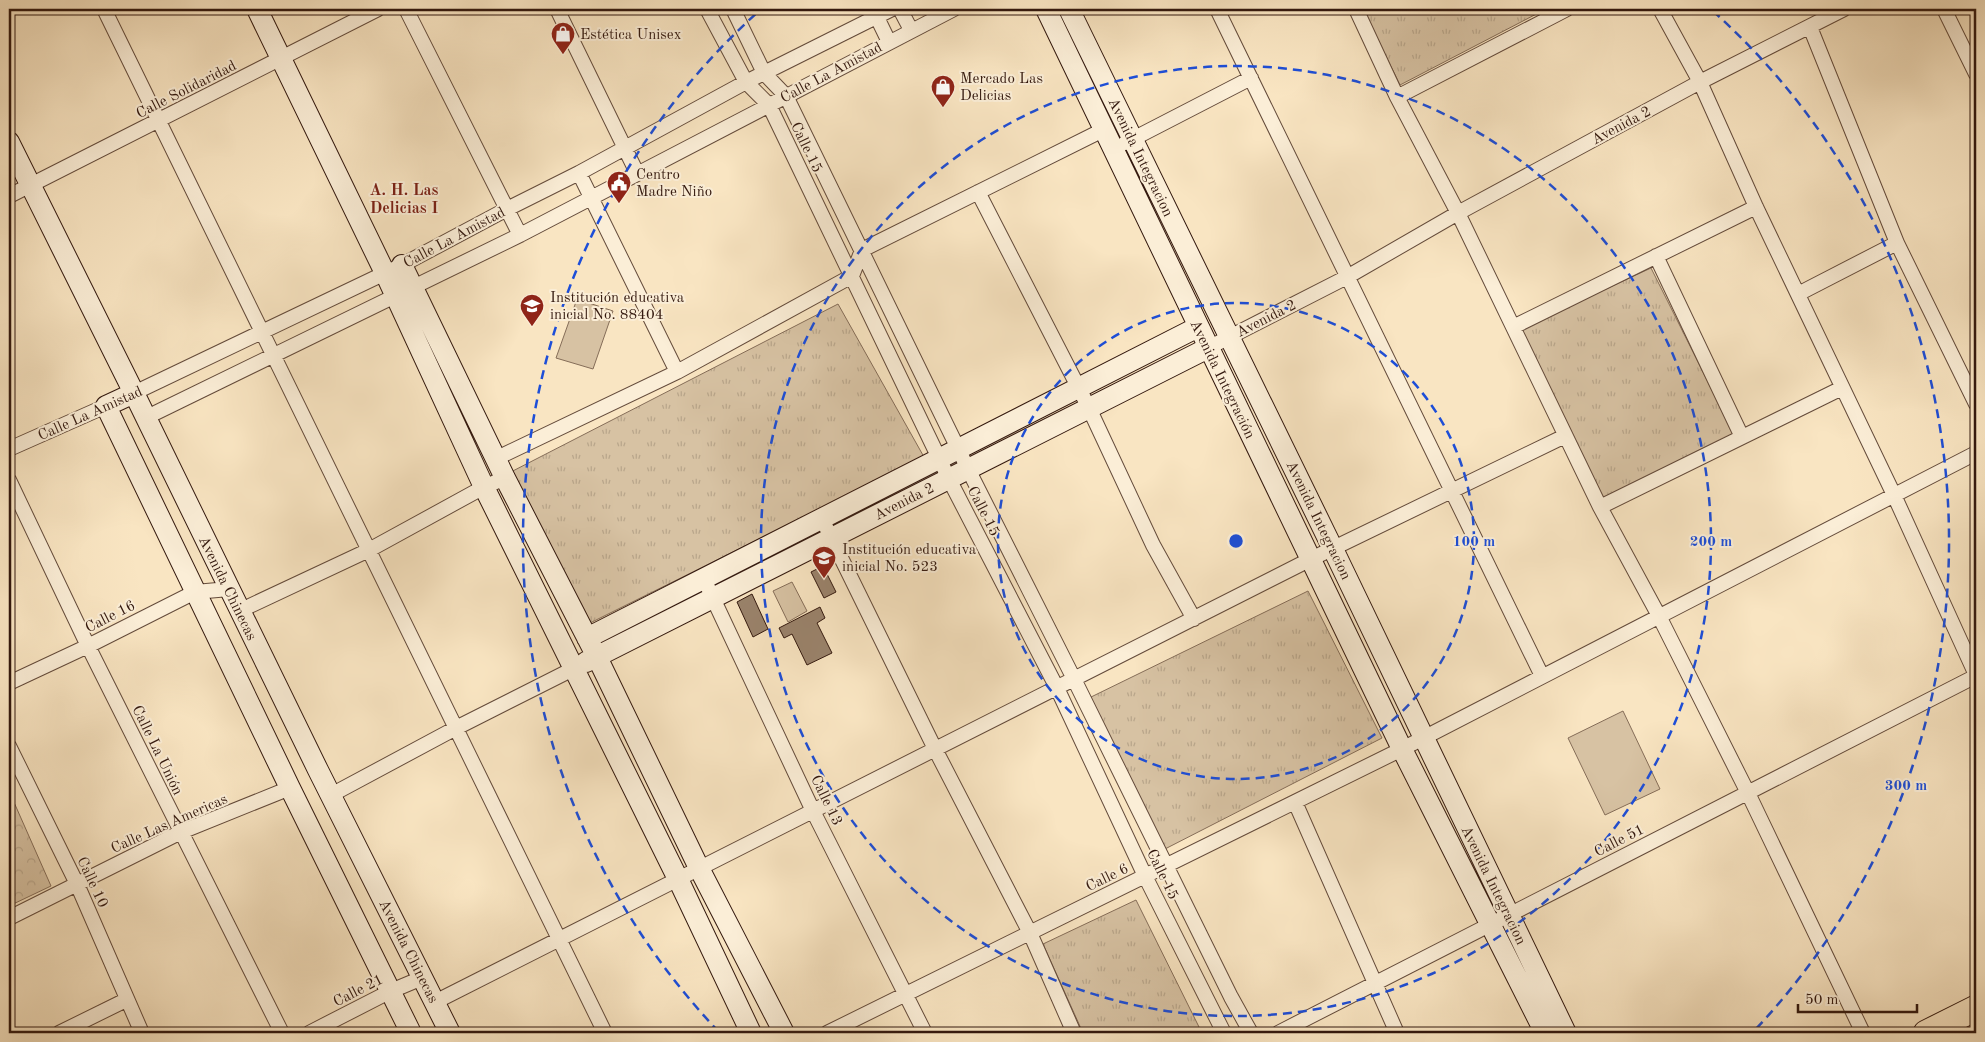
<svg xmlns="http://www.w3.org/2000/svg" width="1985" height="1042" viewBox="0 0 1985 1042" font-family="'Old Standard TT',serif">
<defs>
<pattern id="grass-tufts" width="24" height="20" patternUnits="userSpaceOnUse" patternTransform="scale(1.25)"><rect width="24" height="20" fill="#d7c2a3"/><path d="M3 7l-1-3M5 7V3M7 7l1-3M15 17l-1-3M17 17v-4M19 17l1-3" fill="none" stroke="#b9a68b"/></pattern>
<pattern id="forest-crowns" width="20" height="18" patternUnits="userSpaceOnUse" patternTransform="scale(1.25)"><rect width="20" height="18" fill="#d7c2a3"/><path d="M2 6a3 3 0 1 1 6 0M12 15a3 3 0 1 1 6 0" fill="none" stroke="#b9a68b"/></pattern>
</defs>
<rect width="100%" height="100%" fill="#f9e5c2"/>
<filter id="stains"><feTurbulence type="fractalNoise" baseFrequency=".004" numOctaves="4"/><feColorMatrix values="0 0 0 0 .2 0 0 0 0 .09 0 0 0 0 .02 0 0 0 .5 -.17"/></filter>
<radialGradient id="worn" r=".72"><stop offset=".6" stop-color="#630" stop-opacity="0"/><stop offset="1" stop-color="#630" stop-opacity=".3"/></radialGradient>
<path fill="url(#grass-tufts)" stroke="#856d58" d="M 1363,9 L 1546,9 L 1400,85 Z
M 1651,268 L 1734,434 L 1602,499 L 1520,329 Z
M 838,304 L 924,457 L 584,626 L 505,475 Z
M 1308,591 L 1382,738 L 1163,850 L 1089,698 Z
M 1136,900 L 1202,1033 L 1083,1033 L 1043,944 Z"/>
<path fill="url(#forest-crowns)" stroke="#856d58" d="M 9,791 L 51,886 L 9,906 Z"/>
<path fill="#d7c2a3" stroke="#856d58" d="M 577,299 L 613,311 L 593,369 L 556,358 Z
M 792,582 L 807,611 L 788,622 L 773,591 Z
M 1623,711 L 1660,789 L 1605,815 L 1568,738 Z"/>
<path fill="#9a836c" stroke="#33180e" d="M 823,566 L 836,592 L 824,598 L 811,572 Z
M 752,594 L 768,629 L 753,637 L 737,602 Z
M 820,607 L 825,618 L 817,623 L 832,653 L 807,665 L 792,634 L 784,638 L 779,628 Z"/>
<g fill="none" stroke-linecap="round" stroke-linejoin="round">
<defs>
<path id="street" d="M 104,9 L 605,1033
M 406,9 L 520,235
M 557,9 L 637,173
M 707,9 L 746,82 L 769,105 L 949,479 L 1057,688 L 1145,876 L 1224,1033
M 733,9 L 764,73 L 786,96 L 968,469 L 1074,679 L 1231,997 L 1251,1033
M 873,9 L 889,42
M 900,9 L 911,30
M 1217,9 L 1542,676
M 1356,9 L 1397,97 L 1458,213 L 1600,507 L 1659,616 L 1748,793 L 1863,1033
M 1660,9 L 1700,82 L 1756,207 L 1894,495 L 1976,675
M 1944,9 L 1976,74
M 1810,27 L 1897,243 L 1976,404
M 1397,97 L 1567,9
M 1125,143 L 1251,78
M 579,173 L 677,372
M 978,192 L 1089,408 L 1153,545 L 1194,619
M 9,196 L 378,9
M 1656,256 L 1742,437
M 1798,294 L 1897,243
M 1513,327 L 1756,207
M 1208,348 L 1347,277 L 1458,213 L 1700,82 L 1844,9
M 134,393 L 402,265 L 507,209 L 579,173 L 746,82 L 892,9
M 145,418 L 520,235 L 954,9
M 9,449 L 106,406
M 497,458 L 677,372 L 852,276 L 862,250 L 1103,130
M 9,480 L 88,646 L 282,1033
M 1600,507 L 1842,388
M 822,519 L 935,749 L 1030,933 L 1074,1033
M 704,579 L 813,811 L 925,1033
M 239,611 L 369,550 L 484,487 L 505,478
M 9,683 L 88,646 L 195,592 L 229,589
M 9,746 L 77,884 L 142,1033
M 331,795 L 456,728 L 573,669
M 1295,802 L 1397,1033
M 9,918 L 181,832 L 290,788
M 435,1002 L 1311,559 L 1565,436
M 59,1033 L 126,1000
M 309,1033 L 391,991 L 422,978
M 827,1033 L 1402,749 L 1976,453
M 1278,1033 L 1976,676"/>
<path id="secondary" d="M 257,9 L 385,273 L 484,487 L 678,879 L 751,1033
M 1046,9 L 1402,749 L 1545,1033
M 1069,9 L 1333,549 L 1566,1033
M 9,142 L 134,393 L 318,770 L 450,1033
M 402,265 L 505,478 L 597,657 L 699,868 L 784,1033
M 134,393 L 106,406 L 290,788 L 411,1033
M 587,638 L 1198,327
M 586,662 L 1208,348"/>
<path id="highway" d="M 1926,1033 L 1976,1008"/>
</defs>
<use href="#street" stroke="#644b3b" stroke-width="16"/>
<use href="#secondary" stroke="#33180e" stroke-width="22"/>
<use href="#highway" stroke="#33180e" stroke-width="27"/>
<use href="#street" stroke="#fbeed7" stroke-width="14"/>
<use href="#secondary" stroke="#fbeed7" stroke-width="20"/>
<use href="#highway" stroke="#f9e5c2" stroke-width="25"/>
</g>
<g fill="none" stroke="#1d4ed8" stroke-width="2.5" stroke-dasharray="9 6">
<circle cx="1236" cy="541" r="238"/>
<circle cx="1236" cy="541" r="475"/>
<path d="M719 1032A713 713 0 0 1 759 11M1713 11A713 713 0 0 1 1753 1032"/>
</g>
<defs>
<symbol id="shop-pin" viewBox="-11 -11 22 30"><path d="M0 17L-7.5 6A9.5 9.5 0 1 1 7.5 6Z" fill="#8f2418" stroke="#fbeed7"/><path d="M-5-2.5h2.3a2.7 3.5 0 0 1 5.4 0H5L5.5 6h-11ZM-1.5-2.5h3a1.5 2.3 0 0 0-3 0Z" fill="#fff"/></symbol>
<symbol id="civic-pin" viewBox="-11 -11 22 30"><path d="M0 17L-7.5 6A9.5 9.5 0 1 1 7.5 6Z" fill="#8f2418" stroke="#fbeed7"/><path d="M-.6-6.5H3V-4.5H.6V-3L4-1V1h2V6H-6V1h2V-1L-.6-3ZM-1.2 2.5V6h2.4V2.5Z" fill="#fff"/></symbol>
<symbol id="school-pin" viewBox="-11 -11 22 30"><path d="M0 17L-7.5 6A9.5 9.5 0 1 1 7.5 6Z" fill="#8f2418" stroke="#fbeed7"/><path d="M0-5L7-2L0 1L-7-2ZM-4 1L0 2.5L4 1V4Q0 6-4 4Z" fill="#fff"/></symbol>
</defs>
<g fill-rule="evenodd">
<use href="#shop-pin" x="549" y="20" width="28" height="38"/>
<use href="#shop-pin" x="929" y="73" width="28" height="38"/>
<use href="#civic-pin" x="605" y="169" width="28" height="38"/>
<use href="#school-pin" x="518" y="292" width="28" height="38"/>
<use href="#school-pin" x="810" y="544" width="28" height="38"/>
</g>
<g text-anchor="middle" stroke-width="4" stroke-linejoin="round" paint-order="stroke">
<g font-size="15" fill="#33180e" stroke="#fbeed7" text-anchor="start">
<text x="580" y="39">Estética Unisex</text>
<text x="960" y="83">Mercado Las<tspan x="960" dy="17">Delicias</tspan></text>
<text x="636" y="179">Centro<tspan x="636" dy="17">Madre Niño</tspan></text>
<text x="550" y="302">Institución educativa<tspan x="550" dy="17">inicial No. 88404</tspan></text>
<text x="842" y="554">Institución educativa<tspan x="842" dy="17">inicial No. 523</tspan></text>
</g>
<g font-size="15" fill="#33180e" stroke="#fbeed7">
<text transform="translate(831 72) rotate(-28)" y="5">Calle La Amistad</text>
<text transform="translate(186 89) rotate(-27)" y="5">Calle Solidaridad</text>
<text transform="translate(1621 125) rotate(-28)" y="5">Avenida 2</text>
<text transform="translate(807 147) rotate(64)" y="5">Calle 15</text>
<text transform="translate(1141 157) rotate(64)" y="5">Avenida Integracion</text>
<text transform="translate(454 237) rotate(-28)" y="5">Calle La Amistad</text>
<text transform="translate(1266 318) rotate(-27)" y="5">Avenida 2</text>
<text transform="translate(1223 379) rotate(64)" y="5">Avenida Integración</text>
<text transform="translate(90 413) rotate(-24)" y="5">Calle La Amistad</text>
<text transform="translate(904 501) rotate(-27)" y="5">Avenida 2</text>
<text transform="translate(984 511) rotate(63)" y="5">Calle 15</text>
<text transform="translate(1319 520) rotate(64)" y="5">Avenida Integracion</text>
<text transform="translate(228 588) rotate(64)" y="5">Avenida Chinecas</text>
<text transform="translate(110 616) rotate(-27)" y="5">Calle 16</text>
<text transform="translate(158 750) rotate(64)" y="5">Calle La Unión</text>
<text transform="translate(827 800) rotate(64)" y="5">Calle 13</text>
<text transform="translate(169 823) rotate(-24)" y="5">Calle Las Americas</text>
<text transform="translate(1619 840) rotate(-27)" y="5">Calle 51</text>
<text transform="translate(1163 874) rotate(64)" y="5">Calle 15</text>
<text transform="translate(1107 877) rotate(-26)" y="5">Calle 6</text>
<text transform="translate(93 882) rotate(65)" y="5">Calle 10</text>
<text transform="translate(1494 885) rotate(64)" y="5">Avenida Integracion</text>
<text transform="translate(409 951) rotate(63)" y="5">Avenida Chinecas</text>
<text transform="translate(358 990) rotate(-27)" y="5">Calle 21</text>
</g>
<g font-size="16" font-weight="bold" fill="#7a1f14" stroke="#fbeed7">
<text x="404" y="195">A. H. Las<tspan x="404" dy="18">Delicias I</tspan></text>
</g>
</g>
<circle cx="1236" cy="541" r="8" fill="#1d4ed8" stroke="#fbeed7" stroke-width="2.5"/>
<g font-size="15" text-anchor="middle" font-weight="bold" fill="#1d4ed8" stroke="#fbeed7" stroke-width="4" stroke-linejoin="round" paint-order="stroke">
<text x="1474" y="546">100 m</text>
<text x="1711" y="546">200 m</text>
<text x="1906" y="790">300 m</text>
</g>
<rect width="1985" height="1042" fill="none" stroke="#f9e5c2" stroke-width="30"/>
<rect x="10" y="10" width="1965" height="1022" fill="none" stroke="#33180e" stroke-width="2.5"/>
<rect x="15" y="15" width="1955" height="1012" fill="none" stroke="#33180e"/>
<path d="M1798 1004v8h119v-8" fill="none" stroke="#33180e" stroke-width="2.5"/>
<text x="1805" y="1004" font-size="15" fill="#33180e" stroke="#fbeed7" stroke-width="4" paint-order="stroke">50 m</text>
<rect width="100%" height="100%" filter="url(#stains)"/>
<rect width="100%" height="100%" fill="url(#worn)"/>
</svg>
